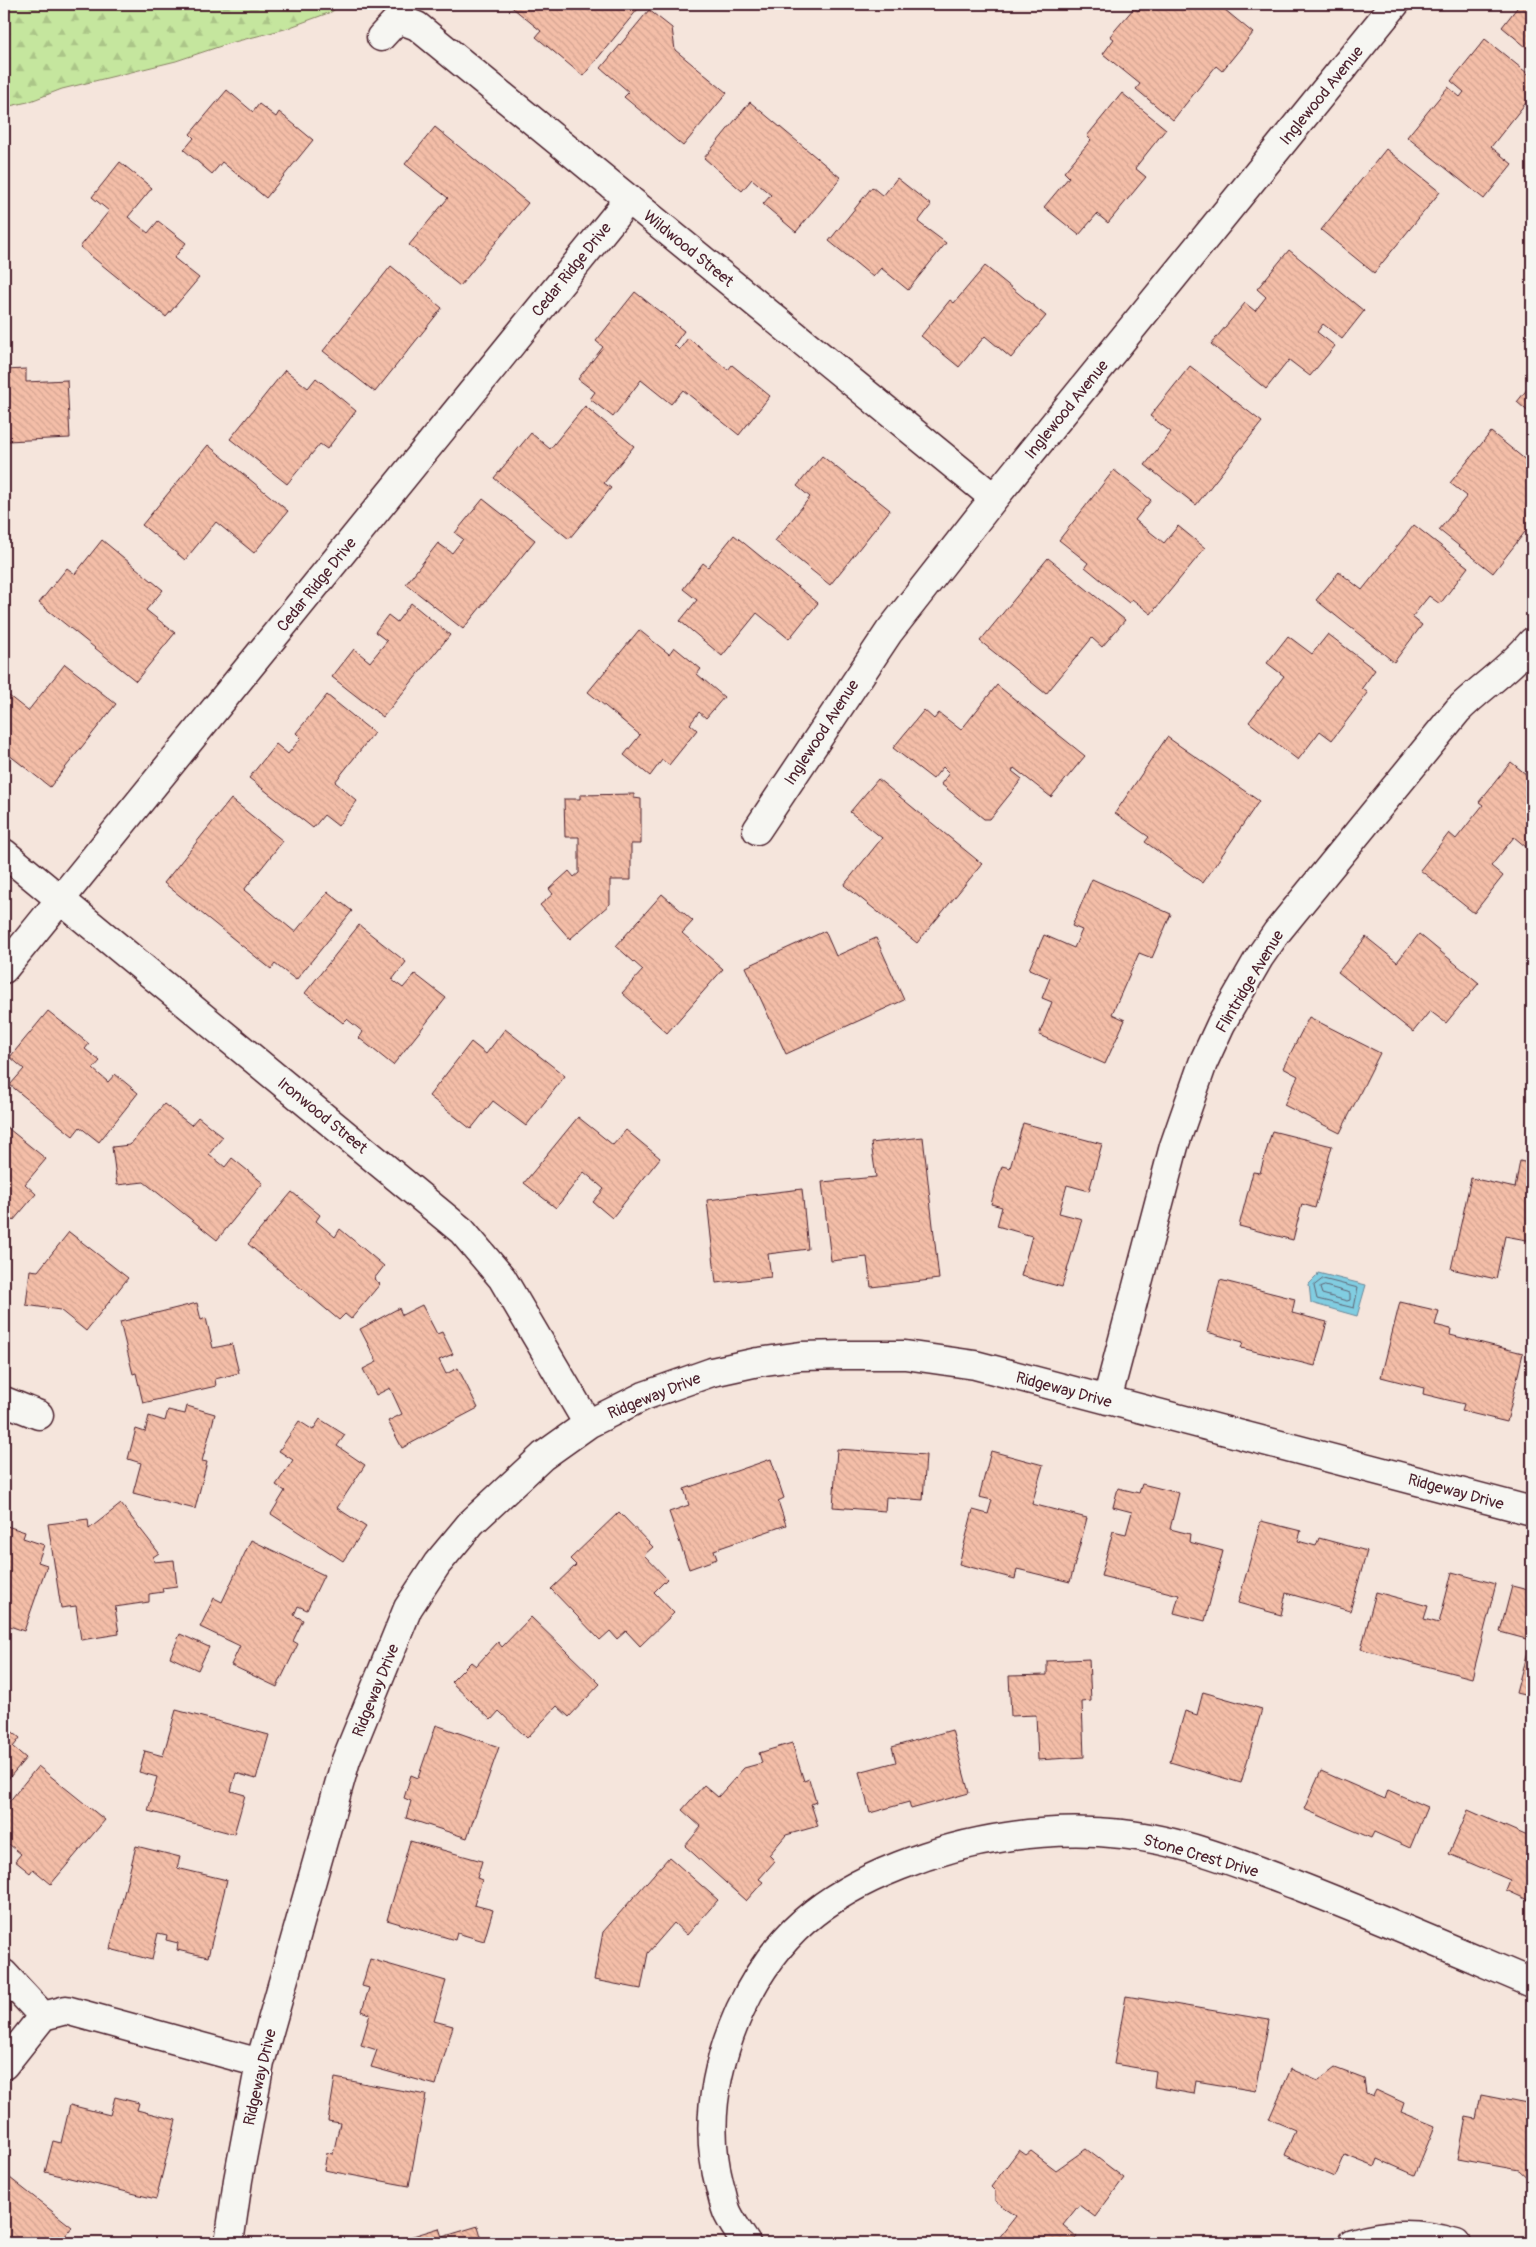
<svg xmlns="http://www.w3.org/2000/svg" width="1536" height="2247" viewBox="0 0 1536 2247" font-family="Pangolin,sans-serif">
<defs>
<pattern id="forest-firs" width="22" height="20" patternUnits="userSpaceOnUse" patternTransform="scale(1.25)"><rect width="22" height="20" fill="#c5e69e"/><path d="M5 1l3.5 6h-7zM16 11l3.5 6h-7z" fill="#abc588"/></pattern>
<pattern id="building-back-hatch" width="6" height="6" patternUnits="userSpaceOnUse" patternTransform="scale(1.25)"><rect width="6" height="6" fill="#f4bea8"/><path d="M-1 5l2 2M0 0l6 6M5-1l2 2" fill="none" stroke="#d3a391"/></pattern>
</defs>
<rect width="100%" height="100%" fill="#f5e5dc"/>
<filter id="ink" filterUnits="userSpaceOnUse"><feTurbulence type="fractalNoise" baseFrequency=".02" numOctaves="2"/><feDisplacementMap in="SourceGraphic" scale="10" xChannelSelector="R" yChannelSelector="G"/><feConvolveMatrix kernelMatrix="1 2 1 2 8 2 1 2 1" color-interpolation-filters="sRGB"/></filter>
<g filter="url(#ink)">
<path fill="url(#forest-firs)" stroke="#888264" d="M 4,4 L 343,4 L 331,12 L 285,29 L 230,43 L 176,61 L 62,89 L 28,102 L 5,107 Z"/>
<path fill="#81cde1" stroke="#6b8798" d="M 1318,1273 L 1366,1285 L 1357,1316 L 1311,1303 L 1309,1284 L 1317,1276 Z"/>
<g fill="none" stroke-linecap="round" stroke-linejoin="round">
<path stroke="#606574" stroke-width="1" d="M 1323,1279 L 1358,1288 L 1354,1308 L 1317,1299 L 1314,1286 Z
M 1325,1286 L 1350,1293 L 1350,1300 L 1347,1301 L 1322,1294 L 1320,1288 Z"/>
</g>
<path fill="url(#building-back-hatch)" stroke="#4a1f2b" d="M 508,4 L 642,4 L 583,76 L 536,37 L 541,31 Z
M 1144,4 L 1218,4 L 1253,33 L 1222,71 L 1216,66 L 1173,120 L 1136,89 L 1140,84 L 1103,54 L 1114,39 L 1110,36 L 1134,8 L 1138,11 Z
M 1268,4 L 1280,4 L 1275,9 Z
M 1520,4 L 1532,4 L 1532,52 L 1502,27 Z
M 649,10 L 672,28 L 675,50 L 727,93 L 683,146 L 624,97 L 629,92 L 601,68 Z
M 1485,39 L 1532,77 L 1532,95 L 1491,147 L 1512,164 L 1484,199 L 1407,137 L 1448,87 L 1460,97 L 1464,92 L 1451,81 Z
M 227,90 L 253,112 L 259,104 L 276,117 L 279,112 L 313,140 L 266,198 L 222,162 L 212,174 L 184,150 L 194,138 L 190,134 Z
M 1122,93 L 1166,129 L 1135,168 L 1146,177 L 1108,223 L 1097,214 L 1079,235 L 1044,207 L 1069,177 L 1064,172 L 1091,140 L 1087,136 Z
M 750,102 L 841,178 L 796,232 L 763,204 L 771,195 L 752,179 L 742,191 L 704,158 Z
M 435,127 L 528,203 L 460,286 L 409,245 L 448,198 L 405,164 Z
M 1386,149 L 1440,192 L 1374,273 L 1321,230 Z
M 120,162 L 152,188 L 128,217 L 148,233 L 158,221 L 186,243 L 174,258 L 199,278 L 166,317 L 80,247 L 109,211 L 92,197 Z
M 897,178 L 931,205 L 918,222 L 946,243 L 908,290 L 881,268 L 873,277 L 829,241 L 872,187 L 883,196 Z
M 1289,250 L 1364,311 L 1342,339 L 1323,324 L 1317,332 L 1335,346 L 1310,376 L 1289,360 L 1266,389 L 1211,344 L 1245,303 L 1255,311 L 1266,297 L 1257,289 Z
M 391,266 L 442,308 L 375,392 L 323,351 Z
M 985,266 L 1046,316 L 1011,358 L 985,336 L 959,367 L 921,336 L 950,300 L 954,303 Z
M 635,292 L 684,331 L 674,345 L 679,350 L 688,338 L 728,370 L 732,365 L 770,396 L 739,435 L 683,390 L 671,404 L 641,380 L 613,417 L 590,399 L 595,392 L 578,379 L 603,347 L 596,341 Z
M 1190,366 L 1262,422 L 1196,505 L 1145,465 L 1171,432 L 1150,416 Z
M 26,369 L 26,382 L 67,380 L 70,438 L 7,441 L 6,426 L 4,426 L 4,370 Z
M 285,370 L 308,388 L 316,378 L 356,411 L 327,449 L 320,444 L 287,484 L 230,439 Z
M 1532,383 L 1532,415 L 1517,402 Z
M 585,406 L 634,446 L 604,483 L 611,488 L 569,539 L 494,478 L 531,433 L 550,449 Z
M 1491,432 L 1532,465 L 1532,523 L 1493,573 L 1439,530 L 1467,496 L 1450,483 Z
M 208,445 L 288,511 L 254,553 L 216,522 L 185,560 L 142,525 Z
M 822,456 L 890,510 L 830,585 L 775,541 L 810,497 L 797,486 Z
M 1114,470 L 1151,500 L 1135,520 L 1164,543 L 1178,526 L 1205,548 L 1151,614 L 1132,599 L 1129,603 L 1085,567 L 1088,563 L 1059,540 Z
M 483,499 L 535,540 L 463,629 L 406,584 L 438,543 L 452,553 L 463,539 L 455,533 Z
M 1414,525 L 1468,567 L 1440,604 L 1429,596 L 1412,617 L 1422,625 L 1394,662 L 1316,600 L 1339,572 L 1362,590 Z
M 734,535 L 818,603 L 789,639 L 757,613 L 722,656 L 680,621 L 697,600 L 683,589 L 703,563 L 708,567 Z
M 102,540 L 163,590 L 146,610 L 175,633 L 136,681 L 39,603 L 67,568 L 75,574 Z
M 1048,558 L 1125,620 L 1102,647 L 1092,638 L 1046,694 L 980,641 Z
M 411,603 L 450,635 L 383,717 L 332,677 L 354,649 L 370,662 L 387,641 L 375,632 L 388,615 L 397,622 Z
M 639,630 L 669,654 L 674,647 L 701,669 L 697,674 L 724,697 L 706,718 L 699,712 L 690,724 L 697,730 L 669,765 L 662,760 L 650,776 L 624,755 L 640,735 L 588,692 Z
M 1328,634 L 1375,670 L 1362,688 L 1368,693 L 1332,740 L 1320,731 L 1298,760 L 1249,722 L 1284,676 L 1267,663 L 1288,636 L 1312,654 Z
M 65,664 L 116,704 L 50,787 L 4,751 L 4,692 L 28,711 Z
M 997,685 L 1085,756 L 1051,797 L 1014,768 L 1012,771 L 1022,779 L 990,819 L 984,819 L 941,784 L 949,773 L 943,767 L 933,779 L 893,748 L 924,710 L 934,719 L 939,713 L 961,730 Z
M 327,695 L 374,733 L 335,782 L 357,801 L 338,826 L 324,815 L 313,828 L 249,778 L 276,744 L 288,754 L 301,738 L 296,733 Z
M 1167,737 L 1259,801 L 1203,883 L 1145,842 L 1149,837 L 1115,813 Z
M 1511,762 L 1532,779 L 1532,852 L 1514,837 L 1491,866 L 1503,876 L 1474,913 L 1420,870 L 1449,833 L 1456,839 L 1483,805 L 1479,802 Z
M 878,779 L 982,864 L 917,943 L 844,885 L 882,838 L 850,812 Z
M 634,794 L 634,798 L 641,799 L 641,844 L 631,844 L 631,880 L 610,880 L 610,904 L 570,939 L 540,905 L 553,894 L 549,889 L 569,871 L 574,877 L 579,873 L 579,837 L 565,837 L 564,799 L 580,799 L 580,795 Z
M 231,799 L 283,841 L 244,890 L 295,932 L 328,892 L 352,911 L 296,980 L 275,964 L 271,969 L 164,883 Z
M 1092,879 L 1171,914 L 1152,958 L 1139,953 L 1112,1014 L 1125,1020 L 1105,1064 L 1039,1035 L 1052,1002 L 1042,998 L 1050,978 L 1029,969 L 1044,935 L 1074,948 L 1082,930 L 1072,926 Z
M 662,894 L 693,921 L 682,933 L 723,969 L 667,1033 L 622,993 L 643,970 L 616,946 Z
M 359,925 L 406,962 L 392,980 L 403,988 L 415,974 L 446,998 L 393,1065 L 359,1038 L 363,1032 L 347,1019 L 343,1023 L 305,993 Z
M 825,931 L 836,956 L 876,938 L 904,1000 L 786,1054 L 746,967 Z
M 1419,934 L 1479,983 L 1446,1023 L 1430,1011 L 1413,1032 L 1338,972 L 1366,937 L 1397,962 Z
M 48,1011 L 89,1044 L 85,1049 L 100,1061 L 93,1069 L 108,1082 L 115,1074 L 138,1093 L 99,1142 L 80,1127 L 73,1136 L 10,1085 L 24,1069 L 10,1057 Z
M 1309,1017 L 1380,1053 L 1340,1133 L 1284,1105 L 1298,1076 L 1283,1068 Z
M 505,1029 L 565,1076 L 526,1126 L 493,1101 L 471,1129 L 429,1096 L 471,1042 L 486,1054 Z
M 164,1104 L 191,1125 L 198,1117 L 223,1137 L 209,1154 L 225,1167 L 232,1158 L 263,1183 L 217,1240 L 144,1182 L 117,1185 L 112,1147 L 130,1145 Z
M 578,1117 L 613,1145 L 626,1130 L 660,1158 L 612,1218 L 593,1202 L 604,1189 L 584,1172 L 556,1208 L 524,1183 Z
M 1023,1123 L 1102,1144 L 1089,1191 L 1067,1185 L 1059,1213 L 1082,1219 L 1062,1287 L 1021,1276 L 1032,1236 L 997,1226 L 1002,1207 L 991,1204 L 1002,1166 L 1010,1168 Z
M 4,1125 L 46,1159 L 25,1184 L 36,1194 L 13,1221 L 4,1213 Z
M 1272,1131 L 1332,1146 L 1315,1208 L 1302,1204 L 1293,1240 L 1239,1226 L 1253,1172 L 1260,1173 Z
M 923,1137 L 939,1279 L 871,1287 L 867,1257 L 831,1261 L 822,1182 L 876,1177 L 871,1143 Z
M 1520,1161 L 1532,1164 L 1532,1241 L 1505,1236 L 1496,1279 L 1451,1269 L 1471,1178 L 1515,1188 Z
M 802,1189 L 808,1249 L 768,1254 L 771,1277 L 716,1283 L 707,1200 Z
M 292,1192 L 320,1215 L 316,1221 L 335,1237 L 340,1229 L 384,1266 L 374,1279 L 380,1284 L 351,1319 L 345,1314 L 339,1320 L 248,1244 Z
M 69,1232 L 128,1278 L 86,1331 L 60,1310 L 26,1305 L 30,1270 L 38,1271 Z
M 1220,1280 L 1295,1299 L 1292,1313 L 1327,1322 L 1315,1366 L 1241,1348 L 1243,1342 L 1207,1332 Z
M 1400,1302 L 1439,1311 L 1435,1325 L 1451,1329 L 1450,1335 L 1523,1353 L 1507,1422 L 1462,1411 L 1464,1404 L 1423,1394 L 1424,1388 L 1381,1377 Z
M 197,1303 L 201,1320 L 206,1318 L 213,1348 L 232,1344 L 239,1373 L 215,1379 L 216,1386 L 143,1403 L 136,1373 L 133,1374 L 120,1322 Z
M 422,1305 L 437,1334 L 442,1332 L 453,1354 L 439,1360 L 446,1374 L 458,1368 L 478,1408 L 402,1448 L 388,1421 L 402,1414 L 390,1388 L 376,1395 L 363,1369 L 377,1362 L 360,1329 L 399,1308 L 402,1315 Z
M 187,1406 L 215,1414 L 202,1461 L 207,1462 L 195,1509 L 133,1493 L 141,1463 L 128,1459 L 136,1429 L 145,1432 L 149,1416 L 165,1421 L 168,1410 L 185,1414 Z
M 320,1419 L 345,1435 L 337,1446 L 365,1465 L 337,1508 L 366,1527 L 343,1561 L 271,1514 L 285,1491 L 276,1485 L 293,1460 L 279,1451 L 299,1421 L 313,1430 Z
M 837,1449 L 926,1455 L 923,1500 L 886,1497 L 885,1511 L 833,1507 Z
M 991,1451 L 1043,1465 L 1032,1504 L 1087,1518 L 1070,1582 L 1017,1569 L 1015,1579 L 959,1564 L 973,1510 L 988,1514 L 992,1500 L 979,1497 Z
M 771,1459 L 784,1498 L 778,1501 L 786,1525 L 714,1550 L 717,1559 L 689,1569 L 669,1512 L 689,1505 L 684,1489 Z
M 1142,1484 L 1179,1493 L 1170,1529 L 1190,1534 L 1189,1542 L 1223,1551 L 1205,1621 L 1174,1613 L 1179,1595 L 1101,1576 L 1113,1531 L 1126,1534 L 1132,1512 L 1113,1507 L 1118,1488 L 1139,1493 Z
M 121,1504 L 159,1553 L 153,1557 L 154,1562 L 174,1560 L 177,1586 L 162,1588 L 163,1592 L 149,1594 L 149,1602 L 115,1607 L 119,1634 L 81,1640 L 76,1606 L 61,1608 L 48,1524 L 88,1519 L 89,1529 Z
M 619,1512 L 653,1547 L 644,1555 L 667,1579 L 654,1592 L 674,1613 L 640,1646 L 626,1631 L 617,1639 L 610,1631 L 600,1640 L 551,1589 L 576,1565 L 570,1559 Z
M 1261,1521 L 1301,1531 L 1298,1541 L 1316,1546 L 1319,1538 L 1367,1551 L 1350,1611 L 1286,1593 L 1281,1615 L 1238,1603 Z
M 4,1525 L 25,1532 L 23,1538 L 44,1545 L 38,1562 L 47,1565 L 24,1631 L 4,1624 Z
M 251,1540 L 324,1575 L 307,1610 L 298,1606 L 294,1615 L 303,1620 L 293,1641 L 298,1644 L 277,1687 L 231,1665 L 240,1646 L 200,1627 L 214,1598 L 222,1602 Z
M 1452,1572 L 1496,1584 L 1472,1678 L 1361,1649 L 1376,1592 L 1428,1606 L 1424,1619 L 1439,1623 Z
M 1512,1586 L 1532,1591 L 1532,1697 L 1516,1693 L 1530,1640 L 1500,1632 Z
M 531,1617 L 600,1684 L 569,1717 L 557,1706 L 527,1738 L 499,1711 L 491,1720 L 451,1682 L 471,1662 L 476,1666 L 498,1642 L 502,1647 Z
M 180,1634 L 209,1647 L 198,1670 L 170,1657 Z
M 1089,1659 L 1091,1701 L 1082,1702 L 1084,1757 L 1038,1760 L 1036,1715 L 1011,1716 L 1009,1676 L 1047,1675 L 1047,1661 Z
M 1203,1692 L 1262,1709 L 1241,1783 L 1170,1762 L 1185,1711 L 1197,1715 Z
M 176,1710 L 269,1735 L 256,1779 L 236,1773 L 231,1791 L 245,1795 L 234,1834 L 148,1811 L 157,1777 L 139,1772 L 145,1751 L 163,1756 Z
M 4,1725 L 20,1738 L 13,1747 L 26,1758 L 4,1784 Z
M 436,1725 L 499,1747 L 467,1838 L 406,1818 L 411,1801 L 404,1798 L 411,1775 L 418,1778 Z
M 952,1730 L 969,1793 L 911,1809 L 909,1802 L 870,1813 L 859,1772 L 896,1762 L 892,1747 Z
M 792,1743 L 804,1781 L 809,1779 L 816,1802 L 811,1804 L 818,1826 L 786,1835 L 769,1855 L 775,1861 L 759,1879 L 763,1882 L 746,1901 L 685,1846 L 701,1827 L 682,1810 L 704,1785 L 718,1797 L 744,1768 L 762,1763 L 759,1753 Z
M 38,1766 L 105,1820 L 51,1884 L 33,1869 L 30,1873 L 15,1861 L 21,1854 L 4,1840 L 4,1808 Z
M 1321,1771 L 1385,1799 L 1388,1790 L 1427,1807 L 1410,1848 L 1374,1832 L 1371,1838 L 1304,1809 Z
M 1468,1810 L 1532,1838 L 1532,1902 L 1506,1890 L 1510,1880 L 1449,1854 Z
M 410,1841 L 482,1861 L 477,1878 L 482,1880 L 474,1905 L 493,1910 L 484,1941 L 457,1933 L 455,1940 L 387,1920 Z
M 136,1846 L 180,1857 L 177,1868 L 227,1880 L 208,1957 L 177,1950 L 178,1943 L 166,1940 L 167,1935 L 158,1933 L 152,1960 L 110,1949 Z
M 669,1857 L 718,1900 L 687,1935 L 674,1923 L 648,1953 L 641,1989 L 594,1980 L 603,1932 Z
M 370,1959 L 446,1981 L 434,2021 L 453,2026 L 436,2085 L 371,2067 L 377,2050 L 361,2045 L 370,2014 L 362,2011 L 369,1988 L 362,1986 Z
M 1126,1996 L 1269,2020 L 1256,2091 L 1196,2081 L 1194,2094 L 1154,2087 L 1156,2071 L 1114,2064 Z
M 1335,2068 L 1364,2079 L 1366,2093 L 1373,2096 L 1376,2090 L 1404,2103 L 1401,2112 L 1435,2126 L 1415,2175 L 1378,2159 L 1375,2167 L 1345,2155 L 1335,2177 L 1285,2155 L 1295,2130 L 1269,2119 L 1291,2069 L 1318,2081 Z
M 335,2078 L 426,2095 L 409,2186 L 324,2170 L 327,2153 L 333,2154 L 340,2123 L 328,2121 Z
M 1481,2095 L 1532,2105 L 1532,2182 L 1519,2170 L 1458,2159 L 1466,2117 L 1476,2119 Z
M 115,2097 L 139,2103 L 137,2110 L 176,2120 L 156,2199 L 45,2172 L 53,2141 L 61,2143 L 70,2105 L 110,2115 Z
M 1086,2149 L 1124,2178 L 1095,2217 L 1079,2205 L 1063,2225 L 1077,2237 L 1073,2243 L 995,2243 L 1016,2216 L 995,2201 L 995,2191 L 991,2187 L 1019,2150 L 1026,2155 L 1031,2151 L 1056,2170 Z
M 10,2178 L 72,2227 L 60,2243 L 4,2243 L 4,2186 Z
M 478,2226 L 483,2243 L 390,2243 L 439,2228 L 442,2237 Z"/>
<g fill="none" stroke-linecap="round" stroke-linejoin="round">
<defs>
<path id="minor" d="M 381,37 L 394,23 L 401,20 L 417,26 L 994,498
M 757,830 L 889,632 L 994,498 L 1395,4
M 4,853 L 462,1231 L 502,1278 L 588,1424
M 4,969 L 629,199
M 1107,1400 L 1174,1146 L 1203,1063 L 1221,1024 L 1259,958 L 1277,932 L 1458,710 C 1483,685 1509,670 1532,642
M 4,1401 L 39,1415
M 4,1974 L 43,2016
M 4,2065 L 43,2016 L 66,2010 L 260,2063
M 229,2243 L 238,2180 L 260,2063 L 346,1760 L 408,1608 L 437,1564 L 471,1523 L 543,1456 L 588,1424 L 644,1396 L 712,1372 L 758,1362 L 801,1356 L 846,1355 L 905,1355 L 975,1365 L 1532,1511
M 746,2243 C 740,2234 733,2224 728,2214 C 724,2206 723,2196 720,2187 C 704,2127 715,2066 740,2010 C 775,1935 823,1896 899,1866 C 968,1838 1048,1826 1122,1834 C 1181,1840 1241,1864 1296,1885 C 1376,1916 1454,1950 1532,1983
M 1352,2243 C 1387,2232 1420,2232 1456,2243"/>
</defs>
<use href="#minor" stroke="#4a1f2b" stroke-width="31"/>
<use href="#minor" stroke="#f6f6f2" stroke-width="28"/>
</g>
</g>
<g text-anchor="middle" stroke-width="4" stroke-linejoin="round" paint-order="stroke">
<g font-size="16" fill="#4a1f2b" stroke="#f6f6f2">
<text transform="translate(1321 95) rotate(-51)" y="6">Inglewood Avenue</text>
<text transform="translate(689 248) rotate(39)" y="6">Wildwood Street</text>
<text transform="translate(571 269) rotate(-51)" y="6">Cedar Ridge Drive</text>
<text transform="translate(1066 409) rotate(-51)" y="6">Inglewood Avenue</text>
<text transform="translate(316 584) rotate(-51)" y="6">Cedar Ridge Drive</text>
<text transform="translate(821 732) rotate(-57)" y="6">Inglewood Avenue</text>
<text transform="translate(1249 981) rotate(-59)" y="6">Flintridge Avenue</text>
<text transform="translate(323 1115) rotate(39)" y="6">Ironwood Street</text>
<text transform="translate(1064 1389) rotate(15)" y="6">Ridgeway Drive</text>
<text transform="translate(654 1395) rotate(-22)" y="6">Ridgeway Drive</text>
<text transform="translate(1456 1491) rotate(15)" y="6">Ridgeway Drive</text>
<text transform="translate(375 1690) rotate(-68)" y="6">Ridgeway Drive</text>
<text transform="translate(1201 1855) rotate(16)" y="6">Stone Crest Drive</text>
<text transform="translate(259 2077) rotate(-77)" y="6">Ridgeway Drive</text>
</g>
</g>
<rect width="1536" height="2247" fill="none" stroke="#f6f6f2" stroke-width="20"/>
<rect x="10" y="10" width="1516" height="2227" fill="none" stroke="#4a1f2b" stroke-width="2" filter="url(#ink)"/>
</svg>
